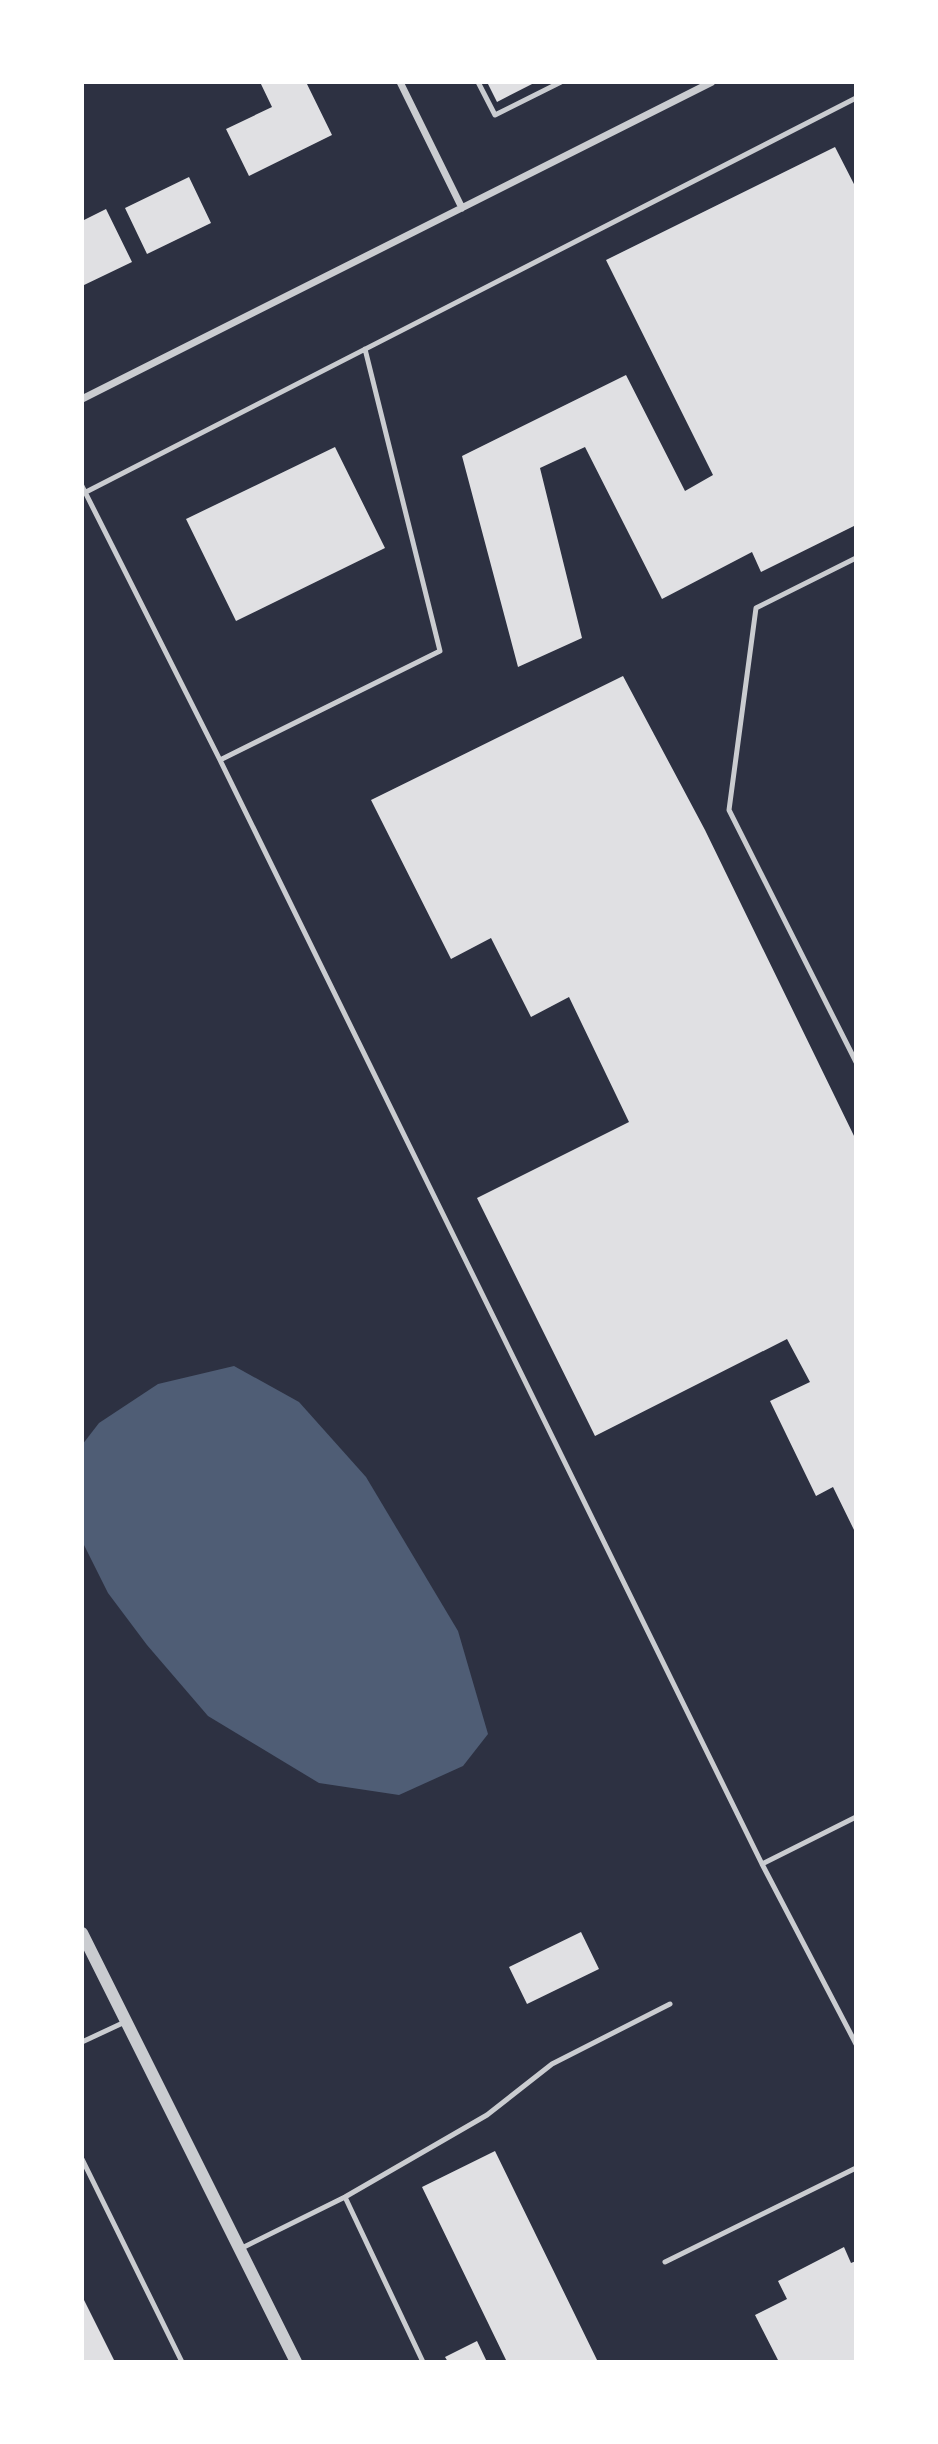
<svg xmlns="http://www.w3.org/2000/svg" width="938" height="2444" viewBox="0 0 938 2444" font-family="'Roboto Condensed',sans-serif">
<rect width="100%" height="100%" fill="#2d3142"/>
<path fill="#4f5d75" d="M 234,1366 L 299,1402 L 366,1477 L 458,1631 L 488,1734 L 463,1766 L 399,1795 L 319,1783 L 208,1716 L 147,1645 L 108,1593 L 82,1541 L 82,1445 L 99,1423 L 158,1384 Z"/>
<path fill="#e0e0e3" d="M 260,82 L 306,82 L 332,135 L 249,176 L 226,129 L 272,107 Z
M 487,82 L 536,82 L 497,102 Z
M 835,147 L 856,188 L 856,525 L 761,572 L 752,552 L 662,599 L 585,447 L 540,468 L 582,638 L 518,667 L 462,456 L 626,375 L 685,491 L 713,475 L 606,260 Z
M 189,177 L 211,223 L 147,254 L 125,208 Z
M 106,209 L 132,262 L 82,286 L 82,221 Z
M 335,447 L 385,548 L 236,621 L 186,519 Z
M 623,676 L 705,830 L 856,1140 L 856,1534 L 833,1487 L 816,1496 L 770,1401 L 810,1382 L 787,1339 L 595,1436 L 477,1198 L 629,1122 L 569,997 L 531,1017 L 491,938 L 451,959 L 371,800 Z
M 581,1932 L 599,1969 L 527,2004 L 509,1967 Z
M 495,2151 L 598,2362 L 507,2362 L 422,2187 Z
M 844,2247 L 851,2263 L 856,2261 L 856,2362 L 779,2362 L 755,2315 L 787,2299 L 778,2281 Z
M 82,2296 L 115,2362 L 82,2362 Z
M 477,2341 L 487,2362 L 448,2362 L 445,2357 Z"/>
<g fill="none" stroke-linecap="round" stroke-linejoin="round">
<path stroke="#caccd0" stroke-width="5" d="M 478,82 L 495,115 L 561,82
M 82,486 L 220,760 L 762,1864 L 856,2044
M 86,492 L 856,98
M 856,558 L 756,608 L 729,810 L 856,1062
M 220,760 L 440,651 L 365,349
M 762,1864 L 856,1817
M 82,2042 L 127,2021
M 82,2159 L 182,2362
M 345,2197 L 423,2362
M 240,2249 L 345,2197 L 487,2115 L 552,2064 L 670,2004
M 665,2262 L 856,2168"/>
<path stroke="#caccd0" stroke-width="7" d="M 400,82 L 462,208
M 82,399 L 712,82"/>
<path stroke="#caccd0" stroke-width="12" d="M 82,1933 L 296,2362"/>
</g>
<rect width="938" height="2444" fill="none" stroke="#ffffff" stroke-width="168"/>
</svg>
